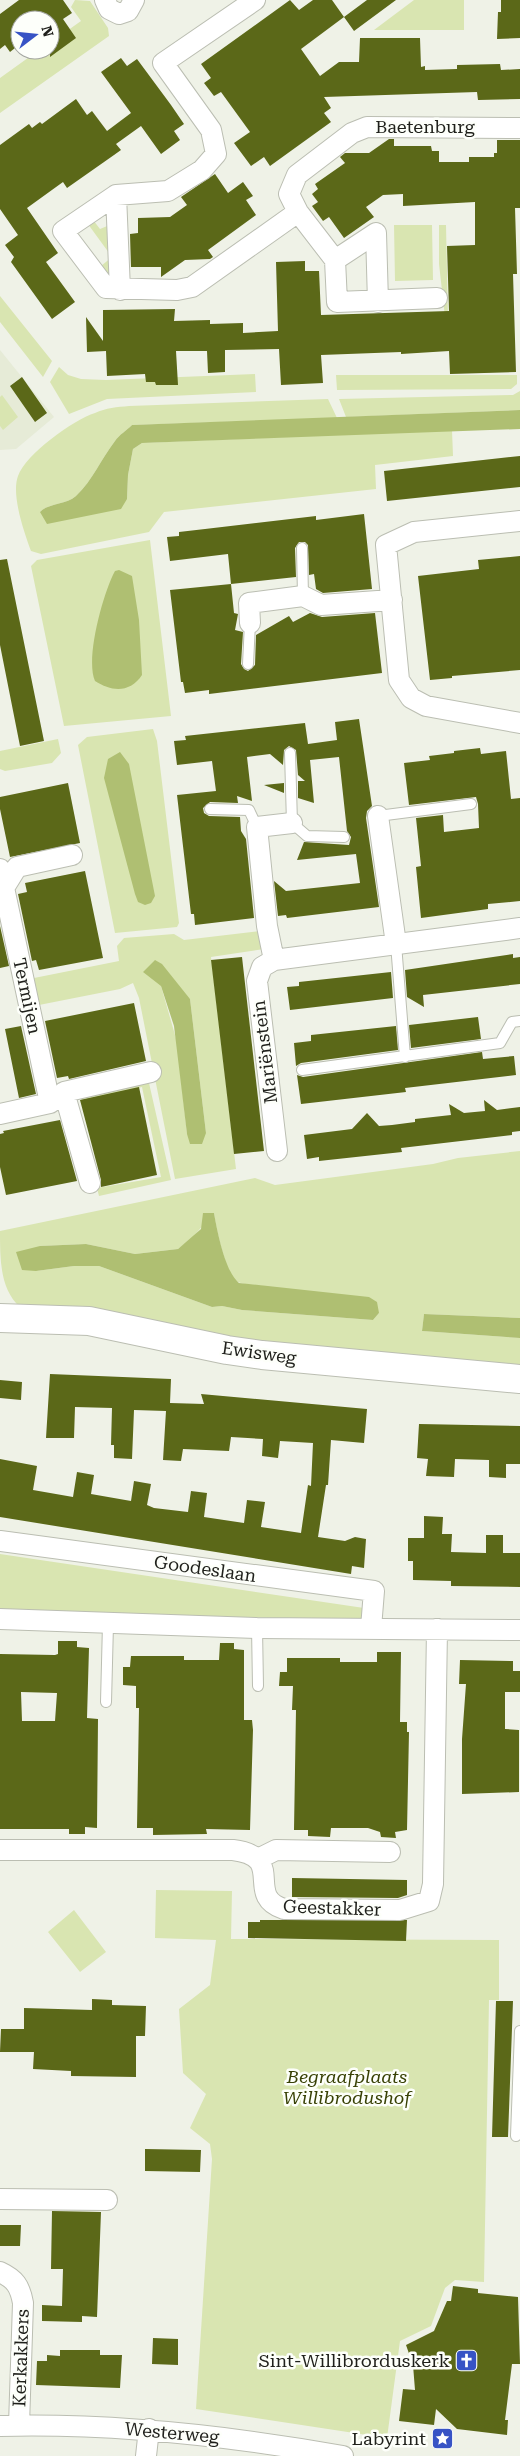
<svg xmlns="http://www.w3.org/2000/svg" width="520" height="2456" viewBox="0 0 520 2456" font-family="'Roboto Serif',serif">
<rect width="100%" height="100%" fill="#eff2e7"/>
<path fill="#e6ebd7" d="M 0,350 L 54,417 L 16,449 L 0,450 Z"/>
<path fill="#d9e5b1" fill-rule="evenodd" d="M 75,0 L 90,1 L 108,28 L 109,36 L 0,113 L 0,78 L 39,50 L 50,50 L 50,43 L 81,21 L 71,7 Z
M 414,0 L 464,0 L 464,30 L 374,30 Z
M 90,216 L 100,229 L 112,224 L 114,278 L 110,277 L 101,266 L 112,257 L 85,220 Z
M 394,225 L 432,225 L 433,280 L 395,281 Z
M 439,225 L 446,225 L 448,318 L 445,317 L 439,264 Z
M 0,296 L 52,361 L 43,377 L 0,322 Z
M 59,367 L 68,375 L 81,379 L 106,380 L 255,374 L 256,392 L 107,399 L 69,414 L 50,382 Z
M 336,375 L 517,375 L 517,384 L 511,389 L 337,390 Z
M 520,391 L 520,410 L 346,417 L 339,399 L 513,395 Z
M 2,395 L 18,417 L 3,430 L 0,426 L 0,397 Z
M 328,399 L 337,418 L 132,425 C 127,430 119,435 115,441 C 101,459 93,480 76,496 C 66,505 48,503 40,512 L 127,499 L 128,475 L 133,449 L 142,443 L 452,430 L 453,456 L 375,465 L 376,489 L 164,512 L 149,532 L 41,554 L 31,551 C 24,532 11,495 18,476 C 26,454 73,420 95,413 C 106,408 117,407 129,406 Z
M 150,540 L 171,716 L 64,726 L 31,566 L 37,560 Z
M 153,729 L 157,741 L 179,923 L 177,927 L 115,933 L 78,745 L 87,737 Z
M 58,739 L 61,753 L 52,763 L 5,771 L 0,769 L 0,751 Z
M 260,931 L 264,949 L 211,957 L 236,1169 L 175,1179 L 139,998 L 133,983 L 120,989 L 39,1005 L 34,978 L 119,961 L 117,946 L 124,938 L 174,934 L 184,940 ZM 161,986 L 190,999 L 206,1133 L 187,1134 L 177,1042 Z
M 149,1083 L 171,1180 L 99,1196 L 97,1188 L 161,1177 L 142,1087 L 80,1101 L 83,1096 Z
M 520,1151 L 520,1318 L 424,1314 L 422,1331 L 520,1338 L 520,1368 L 253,1345 L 20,1307 C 0,1289 0,1260 0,1231 L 255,1178 L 275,1185 L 433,1164 L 458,1158 ZM 214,1213 C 216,1227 225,1269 234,1279 C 240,1286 254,1284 263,1286 C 302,1293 340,1304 379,1313 L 373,1320 L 242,1310 L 222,1306 L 212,1307 L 99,1266 L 74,1266 L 36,1271 L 40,1246 L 86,1244 L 135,1254 L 178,1249 L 192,1238 Z
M 0,1554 L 364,1608 L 363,1620 L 0,1612 Z
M 156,1890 L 232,1891 L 231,1939 L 499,1940 L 499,2000 L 489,2000 L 484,2282 L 455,2280 L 445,2288 L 431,2326 L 400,2341 L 387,2438 L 196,2409 L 212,2159 L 210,2144 L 190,2128 L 206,2094 L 183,2073 L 179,2009 L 210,1985 L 216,1940 L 155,1938 Z
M 74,1910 L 106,1952 L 80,1972 L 48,1932 Z"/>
<path fill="#afbf72" d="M 520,410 L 520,429 L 142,443 L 133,449 L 128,475 L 127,499 L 121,509 L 47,524 L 40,512 C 48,503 66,505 76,496 C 93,480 101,459 115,441 C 119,435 127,430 132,425 Z
M 119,570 L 132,576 L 139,620 L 142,675 C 130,693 112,692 95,681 C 85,659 103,593 115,571 Z
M 120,752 L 129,764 L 155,896 L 151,903 L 145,905 L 138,902 L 135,894 L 104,778 L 108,759 Z
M 155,960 L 162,964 L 190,999 L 206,1133 L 202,1144 L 190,1144 L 187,1134 L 174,1026 L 161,986 L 143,972 Z
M 203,1213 L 214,1213 C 217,1230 225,1272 239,1283 L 369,1297 L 377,1302 L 379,1313 L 373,1320 L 242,1310 L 222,1306 L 212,1307 L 99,1266 L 74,1266 L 36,1271 L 22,1270 L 16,1252 L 40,1246 L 86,1244 L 135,1254 L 178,1249 L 201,1229 Z
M 424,1314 L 520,1318 L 520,1338 L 422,1331 Z"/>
<path fill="#5b6818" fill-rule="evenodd" d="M 19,0 L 63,0 L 72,13 L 63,19 L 76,38 L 50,57 L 50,20 L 20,20 L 20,44 L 10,52 L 5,45 L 0,49 L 0,14 Z
M 290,0 L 299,10 L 313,0 L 332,0 L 344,17 L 301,49 L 320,76 L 339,62 L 359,62 L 360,38 L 420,38 L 421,67 L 425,66 L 425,70 L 457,69 L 457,65 L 500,64 L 501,70 L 520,69 L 520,99 L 478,100 L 477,92 L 324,97 L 331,108 L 324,113 L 331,122 L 270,166 L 264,157 L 251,166 L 234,143 L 250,132 L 221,92 L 214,96 L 204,83 L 211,78 L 201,64 Z
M 367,0 L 396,0 L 354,31 L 344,17 Z
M 501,0 L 520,0 L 520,38 L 497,39 L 498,12 L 501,12 Z
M 121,58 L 127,66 L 137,59 L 171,105 L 184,124 L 174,131 L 180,140 L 161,154 L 141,126 L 116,144 L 121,150 L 114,155 L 67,188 L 63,182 L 27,208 L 58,253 L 46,262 L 75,302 L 52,319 L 11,262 L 14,257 L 5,245 L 18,235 L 0,209 L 0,145 L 29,124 L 32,128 L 40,122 L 42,124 L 76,99 L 87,115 L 92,111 L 107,131 L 131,113 L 101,72 Z
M 389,139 L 394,139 L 394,146 L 431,146 L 432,151 L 439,151 L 439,162 L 469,162 L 469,157 L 494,157 L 494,153 L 497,153 L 497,140 L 520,140 L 520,208 L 515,208 L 517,274 L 513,274 L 516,372 L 450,374 L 449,351 L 401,354 L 401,352 L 321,355 L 323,383 L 281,385 L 279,349 L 225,350 L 225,372 L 208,373 L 207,351 L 176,351 L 178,385 L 156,385 L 155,382 L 146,382 L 145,374 L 107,376 L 106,351 L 87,352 L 86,317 L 103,341 L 103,310 L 175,309 L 174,321 L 210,320 L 210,324 L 243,323 L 243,333 L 278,331 L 276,262 L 305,261 L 305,271 L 319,271 L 321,315 L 449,311 L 447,246 L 475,245 L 475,202 L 403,206 L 403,194 L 383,195 L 366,207 L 374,217 L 344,238 L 329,217 L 323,221 L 312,206 L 318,202 L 312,194 L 318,189 L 315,184 L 345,163 L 340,157 L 345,153 L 369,153 Z
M 215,174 L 228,193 L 243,182 L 253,196 L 246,200 L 256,215 L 208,250 L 213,257 L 210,259 L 185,260 L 161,277 L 161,267 L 131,267 L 130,234 L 138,233 L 138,218 L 170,217 L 187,205 L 181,197 Z
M 22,377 L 47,413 L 35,422 L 10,386 Z
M 520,456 L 520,487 L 387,501 L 384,471 Z
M 364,514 L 372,589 L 323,593 L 316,589 L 314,574 L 309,575 L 308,545 L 305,542 L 299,542 L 295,548 L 296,577 L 231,584 L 234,613 L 238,614 L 235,630 L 243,632 L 241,664 L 244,669 L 248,671 L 255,665 L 256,635 L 289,616 L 293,622 L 310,613 L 322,617 L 375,613 L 382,673 L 209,694 L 209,690 L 185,693 L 183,682 L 181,682 L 170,590 L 231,584 L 228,554 L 170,561 L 167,537 L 179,536 L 179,532 L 205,529 L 316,516 L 316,520 Z
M 520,556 L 520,670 L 452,676 L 452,678 L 430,680 L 418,576 L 479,569 L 478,560 Z
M 7,559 L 44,741 L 20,746 L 0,645 L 0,560 Z
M 359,719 L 372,806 L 367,811 L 366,818 L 379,907 L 287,918 L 286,915 L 278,916 L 274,881 L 286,891 L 360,883 L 356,854 L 297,860 L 304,842 L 349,845 L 351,837 L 347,831 L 339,757 L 310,760 L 314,803 L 298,798 L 298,781 L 305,781 L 298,775 L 296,750 L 289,746 L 284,750 L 283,765 L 270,754 L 247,757 L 252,801 L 237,796 L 238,803 L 210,802 L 203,808 L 204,813 L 209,816 L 240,817 L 241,831 L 246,839 L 254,918 L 195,925 L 194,914 L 191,914 L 177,795 L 216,791 L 212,761 L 177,765 L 174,741 L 186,740 L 185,736 L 305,723 L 308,744 L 337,740 L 335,722 Z
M 480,748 L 481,754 L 506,751 L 511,799 L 520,798 L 520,901 L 488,904 L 488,909 L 421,918 L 416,867 L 421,866 L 416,818 L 443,815 L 444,832 L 479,828 L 478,804 L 476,797 L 409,805 L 404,763 L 430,760 L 429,756 L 454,753 L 454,751 Z
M 68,783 L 80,843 L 10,857 L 0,809 L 0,797 Z
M 284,783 L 284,793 L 264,785 Z
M 85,871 L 103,958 L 39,970 L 36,960 L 32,961 L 18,894 L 27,892 L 25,883 Z
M 0,926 L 9,966 L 0,968 Z
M 513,954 L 513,958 L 520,957 L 520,984 L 423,995 L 424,1007 L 407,997 L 405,970 Z
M 242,957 L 264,1151 L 234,1154 L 211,960 Z
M 391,972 L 393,998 L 290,1010 L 287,987 L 299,986 L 299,982 Z
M 134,1003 L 146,1061 L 69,1079 L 68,1076 L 57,1078 L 45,1021 Z
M 478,1017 L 481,1039 L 411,1048 L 409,1025 Z
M 21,1026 L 36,1094 L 19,1098 L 5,1029 Z
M 396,1026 L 398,1050 L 301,1063 L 296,1066 L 294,1043 L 311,1041 L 311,1035 Z
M 482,1052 L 483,1059 L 514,1056 L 516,1075 L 405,1088 L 406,1092 L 301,1104 L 297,1075 L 303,1077 Z
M 139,1087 L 157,1175 L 101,1187 L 101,1180 L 80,1100 Z
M 484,1100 L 497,1110 L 520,1107 L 520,1131 L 512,1132 L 512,1135 L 401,1148 L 402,1152 L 319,1161 L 319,1157 L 307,1159 L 304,1135 L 352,1129 L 367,1113 L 379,1126 L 392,1125 L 415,1122 L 415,1119 L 451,1115 L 449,1104 L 464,1113 L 485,1111 Z
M 60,1120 L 77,1181 L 6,1195 L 0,1167 L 0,1134 L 4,1133 L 3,1131 Z
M 50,1374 L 171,1379 L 170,1403 L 204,1404 L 201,1394 L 367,1409 L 364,1443 L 331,1440 L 328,1485 L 326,1485 L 318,1537 L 345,1541 L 355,1537 L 366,1539 L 364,1568 L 352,1566 L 351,1574 L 0,1517 L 0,1459 L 37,1466 L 33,1490 L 73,1497 L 77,1472 L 94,1475 L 91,1494 L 131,1501 L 134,1481 L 151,1484 L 147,1505 L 154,1508 L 188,1512 L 191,1491 L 207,1493 L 204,1517 L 244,1523 L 247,1500 L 265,1502 L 261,1527 L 301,1533 L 308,1485 L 311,1486 L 313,1443 L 280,1441 L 278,1458 L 262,1456 L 263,1439 L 231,1437 L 229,1451 L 183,1449 L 181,1461 L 163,1460 L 166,1411 L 134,1410 L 132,1459 L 114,1458 L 114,1445 L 111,1445 L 112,1408 L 75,1407 L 74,1438 L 46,1438 Z
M 0,1380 L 22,1382 L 21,1400 L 0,1398 Z
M 419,1424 L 520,1426 L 520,1464 L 506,1464 L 506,1478 L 489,1477 L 489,1460 L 455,1459 L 454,1477 L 426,1476 L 428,1459 L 417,1458 Z
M 424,1516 L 443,1517 L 442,1534 L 452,1534 L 451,1552 L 486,1553 L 486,1535 L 503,1535 L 503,1553 L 520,1553 L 520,1587 L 451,1586 L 451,1581 L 413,1580 L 413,1561 L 408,1561 L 408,1538 L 424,1538 Z
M 58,1641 L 77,1641 L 77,1647 L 89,1648 L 87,1718 L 98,1719 L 97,1828 L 85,1827 L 85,1834 L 69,1834 L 69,1829 L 0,1829 L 0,1654 L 55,1655 L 58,1654 ZM 21,1692 L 57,1693 L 55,1721 L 22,1721 Z
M 220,1643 L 234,1643 L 234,1649 L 244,1650 L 244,1720 L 252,1720 L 253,1730 L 250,1830 L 206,1829 L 207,1834 L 153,1835 L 153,1828 L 137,1828 L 139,1708 L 136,1708 L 136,1686 L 123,1685 L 123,1667 L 130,1667 L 131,1656 L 184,1656 L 184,1660 L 219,1660 Z
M 377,1652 L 401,1652 L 400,1722 L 407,1722 L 407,1732 L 409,1732 L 407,1830 L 395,1832 L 396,1838 L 381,1837 L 380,1832 L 368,1828 L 331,1828 L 330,1837 L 308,1836 L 308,1830 L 294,1830 L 296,1710 L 292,1710 L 293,1686 L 279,1686 L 280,1672 L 287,1672 L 287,1658 L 340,1658 L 340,1662 L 377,1662 Z
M 460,1660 L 513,1661 L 513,1671 L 520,1671 L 520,1692 L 505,1692 L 505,1729 L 519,1730 L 519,1792 L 462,1794 L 462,1739 L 466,1684 L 459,1684 Z
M 292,1878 L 407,1880 L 407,1895 L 398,1898 L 292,1897 Z
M 260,1920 L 407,1920 L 406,1941 L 248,1938 L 248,1922 L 260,1922 Z
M 92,1999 L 112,2000 L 112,2005 L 146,2006 L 145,2036 L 136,2036 L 136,2077 L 71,2076 L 71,2071 L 33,2069 L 34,2052 L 0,2052 L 1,2029 L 24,2029 L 24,2008 L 92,2010 Z
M 496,2001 L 513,2001 L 508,2137 L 492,2137 Z
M 145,2149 L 201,2150 L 200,2172 L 145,2171 Z
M 52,2211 L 101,2212 L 97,2317 L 82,2316 L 82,2322 L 42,2321 L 42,2305 L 62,2306 L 63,2269 L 51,2269 Z
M 0,2225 L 21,2225 L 20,2246 L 0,2246 Z
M 453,2286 L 478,2289 L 478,2293 L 518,2297 L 520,2364 L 512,2364 L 505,2420 L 508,2420 L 507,2435 L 457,2429 L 436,2409 L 434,2425 L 399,2421 L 403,2389 L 415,2390 L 413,2365 L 406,2345 L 434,2331 L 447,2301 L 451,2301 Z
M 153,2338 L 178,2339 L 178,2365 L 152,2364 Z
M 60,2350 L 100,2350 L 100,2355 L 122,2355 L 120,2388 L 36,2385 L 37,2361 L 47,2361 L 47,2355 L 60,2356 Z"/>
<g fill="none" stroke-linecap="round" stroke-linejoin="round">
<defs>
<path id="lane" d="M 302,548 L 303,596
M 248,664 L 250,623
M 290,753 L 292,823 L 307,836 L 344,837
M 210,809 L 249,810 L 257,827
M 378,816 L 471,804
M 396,944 L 405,1057
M 302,1070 L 500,1043 L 512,1022 L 520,1021
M 257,1628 L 258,1686
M 106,1702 L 108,1624
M 516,2136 L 520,2031"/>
<path id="street" d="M 105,0 L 109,9 L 119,14 L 128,11 L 134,0
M 255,0 L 163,63 L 211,130 L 216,154 L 202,170 L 168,191 L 116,195 L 63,231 L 106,288 L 177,290 L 192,287 L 298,212
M 116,195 L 120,290
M 335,260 L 376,233 L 378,302
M 437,298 L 337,302 L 335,260 L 298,212 L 289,194 L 297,175 L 352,133 L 367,127 L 520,128
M 520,521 L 414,532 L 386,545 L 399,680 L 411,698 L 426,706 L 520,723
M 250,623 L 249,603 L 303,596 L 321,605 L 392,600
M 378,816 L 396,944
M 0,869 L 50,1103
M 0,889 L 4,888 L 17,867 L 72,855
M 274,960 L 267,926 L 257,827 L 292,823
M 0,1114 L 50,1103 L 61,1095
M 277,1151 L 257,981 L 262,967 L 274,960 L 520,928
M 90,1183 L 64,1092 L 151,1072
M 0,1541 L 374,1591 L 371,1628
M 0,1619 L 257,1628 L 520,1630
M 0,1850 L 233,1850 C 288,1857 243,1896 284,1909 L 400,1910 L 429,1901 L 433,1884 L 437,1629
M 258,1859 L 276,1850 L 390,1852
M 0,2199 L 107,2200
M 0,2272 C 15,2279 20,2286 23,2303 L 19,2425
M 0,2426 C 115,2423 230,2436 343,2456
M 146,2456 L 149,2429"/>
<path id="secondary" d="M 0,1318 L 89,1321 L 227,1350 L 262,1355 L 520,1379"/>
</defs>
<use href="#lane" stroke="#bbbeb2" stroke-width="12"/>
<use href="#street" stroke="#bbbeb2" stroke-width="22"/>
<use href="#secondary" stroke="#bbbeb2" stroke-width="30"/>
<use href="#lane" stroke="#fff" stroke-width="10"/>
<use href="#street" stroke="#fff" stroke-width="20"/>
<use href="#secondary" stroke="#fff" stroke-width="28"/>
</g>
<defs>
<symbol id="church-square" viewBox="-11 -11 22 22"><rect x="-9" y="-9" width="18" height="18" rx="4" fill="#3753c5" stroke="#fdfffa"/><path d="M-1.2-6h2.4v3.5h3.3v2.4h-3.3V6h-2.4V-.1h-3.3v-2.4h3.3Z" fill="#fff"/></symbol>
<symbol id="sight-square" viewBox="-11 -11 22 22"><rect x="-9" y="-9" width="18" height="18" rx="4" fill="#3753c5" stroke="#fdfffa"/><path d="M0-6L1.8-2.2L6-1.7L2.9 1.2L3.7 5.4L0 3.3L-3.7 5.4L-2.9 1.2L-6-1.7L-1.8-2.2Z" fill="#fff"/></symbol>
</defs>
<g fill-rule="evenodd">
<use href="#church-square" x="454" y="2348" width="25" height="25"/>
<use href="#sight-square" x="430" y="2426" width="25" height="25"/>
</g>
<g text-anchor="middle" stroke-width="5" stroke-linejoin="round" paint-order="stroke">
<g font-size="18" fill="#1f201b" stroke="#fdfffa">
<text x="425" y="133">Baetenburg</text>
<text transform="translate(27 996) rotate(78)" y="6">Termijen</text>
<text transform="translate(265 1052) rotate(-97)" y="6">Mariënstein</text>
<text transform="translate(259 1353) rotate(8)" y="6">Ewisweg</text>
<text transform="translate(205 1569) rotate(8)" y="6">Goodeslaan</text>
<text transform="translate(332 1908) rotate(2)" y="6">Geestakker</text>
<text transform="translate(21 2358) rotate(-88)" y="6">Kerkakkers</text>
<text transform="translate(172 2433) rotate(5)" y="6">Westerweg</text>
</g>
<g font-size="18" font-style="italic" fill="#384105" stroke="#fdfffa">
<text x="347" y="2083">Begraafplaats<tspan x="347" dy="21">Willibrodushof</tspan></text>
</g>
<g font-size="18" fill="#1f201b" stroke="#fdfffa" text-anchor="end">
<text x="450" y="2367">Sint-Willibrorduskerk</text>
<text x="426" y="2445">Labyrint</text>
</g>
</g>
<g transform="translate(35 35) rotate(74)"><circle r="24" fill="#fdfffa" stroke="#a4a6a1"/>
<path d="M0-4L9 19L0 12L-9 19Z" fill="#3753c5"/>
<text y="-8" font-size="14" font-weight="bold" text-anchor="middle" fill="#1f201b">N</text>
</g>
</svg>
